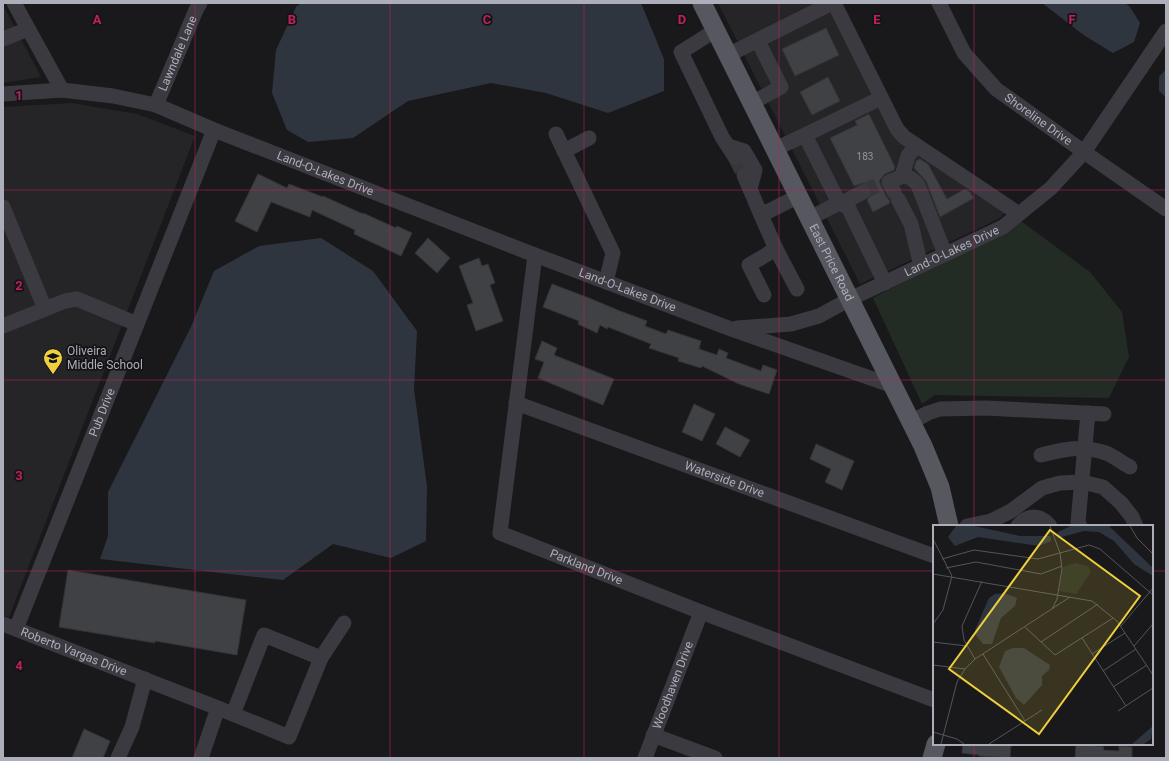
<svg xmlns="http://www.w3.org/2000/svg" width="1169" height="761" viewBox="0 0 1169 761" font-family="Roboto,sans-serif">
<rect width="100%" height="100%" fill="#19191b"/>
<path fill="#252528" d="M 718,3 L 839,3 L 902,133 L 1010,206 L 1001,217 L 986,225 L 860,284 Z
M 3,5 L 41,77 L 3,83 Z
M 72,103 L 137,114 L 195,136 L 9,617 L 3,615 L 3,107 Z"/>
<path fill="#232b25" d="M 1021,221 L 1090,272 L 1122,312 L 1129,357 L 1109,398 L 935,395 L 922,404 L 873,298 Z"/>
<path fill="#2f353f" d="M 301,3 L 641,3 L 664,59 L 664,91 L 608,113 L 546,93 L 491,83 L 408,101 L 353,138 L 308,142 L 287,130 L 272,93 L 276,50 L 296,7 Z
M 1042,3 L 1125,3 L 1130,7 L 1140,23 L 1134,42 L 1113,53 L 1085,36 Z
M 1166,69 L 1166,97 L 1159,91 L 1159,77 Z
M 321,238 L 373,271 L 417,331 L 414,389 L 427,487 L 426,541 L 391,558 L 333,544 L 283,580 L 100,559 L 108,536 L 108,492 L 191,327 L 214,271 L 259,246 Z"/>
<path fill="#404145" stroke="#343337" d="M 826,28 L 839,55 L 795,76 L 782,49 Z
M 828,77 L 840,101 L 812,115 L 800,92 Z
M 869,114 L 895,167 L 894,170 L 885,174 L 879,181 L 886,196 L 889,200 L 890,203 L 873,212 L 867,200 L 870,197 L 872,193 L 871,187 L 867,184 L 864,183 L 854,186 L 830,138 L 857,125 L 855,121 Z
M 920,159 L 928,164 L 947,199 L 965,189 L 970,192 L 974,198 L 940,217 L 926,181 L 914,168 L 916,161 Z
M 258,174 L 287,188 L 289,184 L 323,197 L 323,196 L 363,214 L 363,213 L 396,228 L 397,226 L 412,233 L 401,256 L 354,234 L 355,230 L 312,210 L 310,217 L 271,202 L 257,232 L 235,221 Z
M 428,238 L 450,258 L 437,273 L 415,253 Z
M 479,258 L 482,266 L 488,264 L 495,283 L 490,285 L 503,321 L 476,331 L 467,305 L 473,303 L 459,266 Z
M 552,284 L 589,298 L 620,311 L 647,321 L 645,326 L 666,334 L 668,330 L 701,341 L 699,349 L 717,355 L 719,349 L 728,353 L 726,358 L 761,371 L 763,365 L 777,370 L 769,394 L 739,384 L 702,366 L 701,368 L 678,361 L 679,358 L 649,348 L 651,344 L 608,327 L 607,329 L 600,325 L 597,333 L 578,324 L 579,321 L 543,307 Z
M 542,341 L 557,348 L 554,355 L 614,379 L 603,405 L 538,378 L 544,362 L 535,359 Z
M 694,404 L 715,414 L 702,441 L 682,432 Z
M 725,427 L 750,440 L 740,457 L 716,444 Z
M 816,444 L 854,461 L 842,490 L 825,482 L 831,469 L 810,459 Z
M 68,570 L 246,600 L 237,655 L 155,641 L 155,643 L 59,627 Z
M 84,729 L 110,741 L 103,758 L 72,758 Z
M 963,744 L 1011,744 L 1010,758 L 979,756 L 979,755 L 962,753 Z
M 1086,744 L 1096,744 L 1096,746 L 1104,747 L 1103,750 L 1119,751 L 1119,746 L 1132,747 L 1132,758 L 1075,758 L 1076,745 L 1086,746 Z"/>
<g fill="none" stroke-linecap="round" stroke-linejoin="round">
<path stroke="#36373b" stroke-width="15" stroke-dasharray="15 8" stroke-linecap="butt" d="M 735,157 L 744,175
M 863,192 L 880,184"/>
<g stroke="#3a3a40" stroke-width="15">
<path d="M 14,3 L 62,90"/>
<path d="M 834,3 L 897,129 L 904,137 L 1019,214"/>
<path id="s1" d="M 939,3 L 964,53 L 996,89 L 1084,152 L 1166,209"/>
<path d="M 716,30 L 681,52 L 722,137 L 735,157"/>
<path d="M 3,39 L 28,29"/>
<path d="M 728,55 L 832,3"/>
<path id="s2" d="M 3,94 L 62,90 L 113,96 L 156,105 L 214,130 L 535,255 L 731,329 L 893,386"/>
<path d="M 752,103 L 781,87 L 758,41"/>
<path id="s3" d="M 156,105 L 196,10 L 200,3"/>
<path d="M 556,134 L 613,253 L 606,282"/>
<path d="M 805,135 L 881,98"/>
<path d="M 728,146 L 744,151 L 755,170 L 750,189"/>
<path d="M 775,149 L 805,135 L 839,203 L 810,218"/>
<path d="M 564,151 L 589,138"/>
<path d="M 744,175 L 761,215 L 799,196"/>
<path d="M 902,176 L 908,156 L 916,145"/>
<path d="M 894,192 L 889,182 C 903,176 907,172 918,185 L 945,254"/>
<path d="M 898,199 L 911,224 L 919,258 L 922,265"/>
<path d="M 839,203 L 848,207 L 885,283"/>
<path d="M 844,205 L 846,201 L 863,192"/>
<path d="M 3,207 L 45,309"/>
<path d="M 761,215 L 776,249"/>
<path id="s4" d="M 535,255 L 500,533 L 701,612 L 934,700"/>
<path d="M 764,295 L 749,265 L 776,249 L 797,289"/>
<path d="M 3,326 L 65,301 L 77,299 L 137,324"/>
<path id="s5" d="M 737,328 L 791,324 L 819,316 L 850,299 L 1003,227 L 1051,188 L 1084,152 L 1166,31"/>
<path id="s6" d="M 516,403 L 934,556"/>
<path d="M 911,422 L 928,413 L 940,409 L 986,408 L 1104,414"/>
<path d="M 1041,455 C 1064,449 1081,445 1106,453 C 1114,456 1122,463 1130,467"/>
<path d="M 967,526 L 991,521 L 1011,511 L 1042,488 L 1060,483 L 1082,482 L 1103,487 L 1121,503 L 1132,517 L 1136,526"/>
<path d="M 1018,526 C 1028,514 1040,514 1050,526"/>
<path d="M 1080,526 L 1078,522 L 1088,413"/>
<path id="s7" d="M 3,624 L 218,708 L 201,758"/>
<path id="s8" d="M 16,629 L 214,130"/>
<path d="M 321,658 L 344,623"/>
<path d="M 218,708 L 289,737 L 321,658 L 264,635 L 233,714"/>
<path d="M 653,735 L 715,758"/>
<path d="M 118,758 L 132,727 L 145,679"/>
<path id="s9" d="M 645,758 L 701,612"/>
</g>
<g stroke="#56575f" stroke-width="19">
<path id="s10" d="M 702,3 L 923,446 L 940,487 L 949,526"/>
<path d="M 932,758 L 936,744"/>
</g>
</g>
<path fill="none" stroke="#c12060" stroke-width="1" stroke-opacity="0.55" d="M 195,3 L 195,758M 390,3 L 390,758M 584,3 L 584,758M 779,3 L 779,758M 974,3 L 974,526M 3,190 L 1166,190M 3,380 L 1166,380M 3,571 L 934,571M 1152,571 L 1166,571M 974,744 L 974,758"/>
<defs>
<symbol id="school-pin" viewBox="-11 -11 22 30"><path d="M0 17L-7.5 6A9.5 9.5 0 1 1 7.5 6Z" fill="#eecf3e" stroke="#141416"/><path d="M0-5L7-2L0 1L-7-2ZM-4 1L0 2.5L4 1V4Q0 6-4 4Z" fill="#111"/></symbol>
</defs>
<g fill-rule="evenodd">
<use href="#school-pin" x="42" y="347" width="22" height="30"/>
</g>
<g text-anchor="middle" stroke-width="3.5" stroke-linejoin="round" paint-order="stroke">
<g font-size="10" fill="#91939d">
<text x="865" y="160">183</text>
</g>
<g font-size="12" fill="#acaeba" stroke="#141416">
<text dy="4" stroke="none"><textPath href="#s3" startOffset="56">Lawndale Lane</textPath></text>
<text dy="4" stroke="none"><textPath href="#s1" startOffset="156">Shoreline Drive</textPath></text>
<text dy="4" stroke="none"><textPath href="#s2" startOffset="337">Land-O-Lakes Drive</textPath></text>
<text dy="4" stroke="none"><textPath href="#s5" startOffset="231">Land-O-Lakes Drive</textPath></text>
<text dy="4" stroke="none"><textPath href="#s10" startOffset="290">East Price Road</textPath></text>
<text dy="4" stroke="none"><textPath href="#s2" startOffset="661">Land-O-Lakes Drive</textPath></text>
<text dy="4" stroke="none"><textPath href="#s8" startOffset="233">Pub Drive</textPath></text>
<text dy="4" stroke="none"><textPath href="#s6" startOffset="222">Waterside Drive</textPath></text>
<text dy="4" stroke="none"><textPath href="#s4" startOffset="373">Parkland Drive</textPath></text>
<text dy="4" stroke="none"><textPath href="#s7" startOffset="76">Roberto Vargas Drive</textPath></text>
<text dy="4" stroke="none"><textPath href="#s9" startOffset="78">Woodhaven Drive</textPath></text>
</g>
<g font-size="12" fill="#acaeba" stroke="#141416" text-anchor="start">
<text x="67" y="355">Oliveira<tspan x="67" dy="14">Middle School</tspan></text>
</g>
</g>
<g transform="translate(933 525)">
<rect width="220" height="220" fill="#19191b"/>
<path d="M 142,38 L 155,41 L 158,47 L 143,69 L 126,66 L 130,42 Z" fill="#232b25"/>
<path d="M 23,1 L 41,1 L 87,11 L 117,11 L 118,13 L 118,16 L 106,21 L 45,12 L 22,21 L 15,12 ZM 138,1 L 176,1 L 220,43 L 220,51 L 201,39 L 181,16 L 166,7 L 151,6 L 125,13 L 125,7 ZM 71,68 L 84,73 L 82,81 L 68,93 L 59,119 L 50,119 L 42,109 L 42,105 L 56,73 L 62,69 ZM 80,123 L 91,123 L 117,140 L 116,145 L 109,151 L 109,160 L 91,180 L 83,173 L 66,142 L 72,126 ZM 220,201 L 218,214 L 211,219 L 199,219 Z" fill="#2f353f"/>
<path fill="none" stroke="#54555b" stroke-width="1" d="M 117,1 L 127,28 L 129,44 L 124,74 L 119,84M 197,1 L 204,13 L 220,29M 0,14 L 19,51 L 10,85 L 0,99M 9,34 L 41,25 L 105,34 L 156,20 L 167,24 L 220,70M 13,43 L 43,37 L 108,49 L 129,41M 0,49 L 159,76 L 184,96 L 220,150M 188,101 L 220,63M 92,102 L 122,130 L 180,93M 149,113 L 193,181M 0,117 L 34,121M 108,117 L 165,79M 201,121 L 220,99M 50,129 L 92,196M 159,129 L 192,108M 42,134 L 31,115 L 29,101 L 49,56M 0,140 L 32,144M 170,146 L 203,124M 180,162 L 214,140M 185,186 L 220,163M 0,207 L 24,214 L 31,219M 8,219 L 24,157 L 32,144 L 42,134 L 137,72M 56,219 L 109,185"/>
<path fill="#eecf3e" fill-opacity="0.15" stroke="#eecf3e" stroke-width="2" d="M 117,5 L 207,71 L 106,209 L 16,144 Z"/>
<rect width="220" height="220" fill="none" stroke="#acaeba" stroke-width="2"/>
</g>
<g font-size="13" text-anchor="middle" font-weight="bold" fill="#c12060" stroke="#141416" stroke-width="3.5" stroke-linejoin="round" paint-order="stroke">
<text x="97" y="24">A</text>
<text x="292" y="24">B</text>
<text x="487" y="24">C</text>
<text x="682" y="24">D</text>
<text x="877" y="24">E</text>
<text x="1072" y="24">F</text>
<text x="19" y="100">1</text>
<text x="19" y="290">2</text>
<text x="19" y="480">3</text>
<text x="19" y="670">4</text>
</g>
<rect width="1169" height="761" fill="none" stroke="#acaeba" stroke-width="8"/>
</svg>
